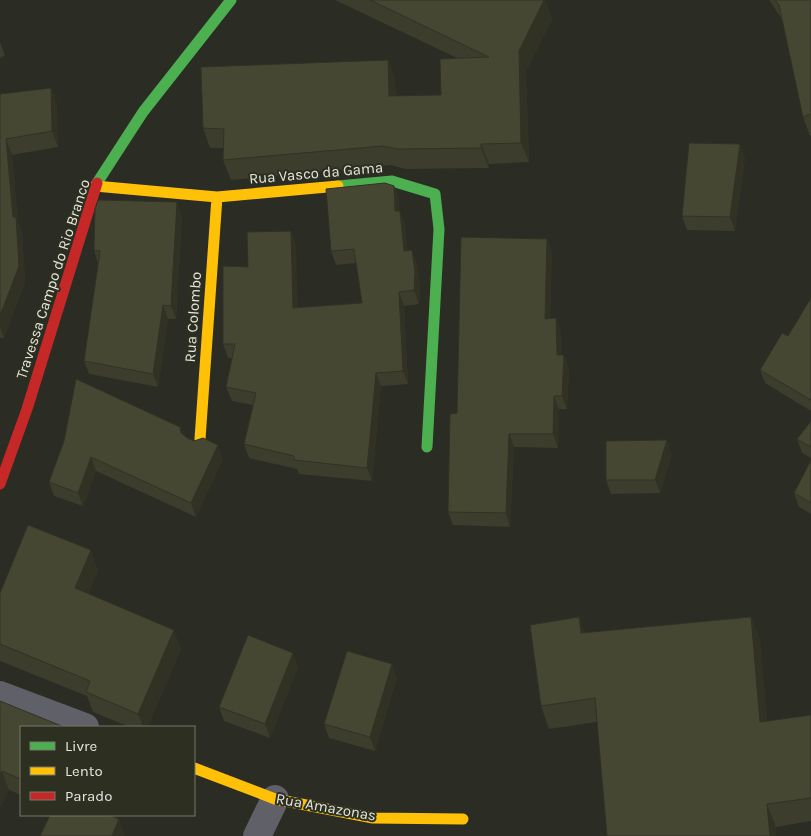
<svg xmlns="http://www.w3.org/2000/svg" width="811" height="836" viewBox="0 0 811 836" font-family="Karla,sans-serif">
<rect width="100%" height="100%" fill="#2b2c24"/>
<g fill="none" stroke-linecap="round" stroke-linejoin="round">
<path stroke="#5f6068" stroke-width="28" d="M 0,695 L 85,727
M 257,836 L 275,799"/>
<path stroke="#4caf50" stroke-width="11" d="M 97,183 L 143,112 L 231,0
M 338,186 L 392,181 L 435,194 L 439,229 L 427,447"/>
<path stroke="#ffc107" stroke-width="11" d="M 95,186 L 217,197 L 338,186
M 200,439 L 217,197
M 194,768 L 275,799 L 373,818 L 463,819"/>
<path stroke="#c62828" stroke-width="11" d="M 0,484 L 27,409 L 97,183"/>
</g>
<path fill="#3c3d2c" d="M 335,0 L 545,0 L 552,19 L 526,71 L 529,162 L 489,164 L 489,168 L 405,169 L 391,165 L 231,180 L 223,160 L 224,148 L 210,148 L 203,128 L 388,60 L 395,80 L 396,96 L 441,95 L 457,58 Z
M 769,0 L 811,0 L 811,135 L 810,136 L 803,117 L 782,19 Z
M 0,42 L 5,55 L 0,58 Z
M 51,88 L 57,104 L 58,147 L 12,155 L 18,222 L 22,233 L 25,282 L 4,338 L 0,338 L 0,94 Z
M 745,158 L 735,231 L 687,230 L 682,216 Z
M 394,186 L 399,199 L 399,211 L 405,224 L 407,251 L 412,250 L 417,264 L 420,286 L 419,304 L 404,306 L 408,384 L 381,386 L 372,481 L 299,474 L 297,469 L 249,458 L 244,444 L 253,405 L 232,401 L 226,387 L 232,358 L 228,358 L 223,344 L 248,267 L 296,244 L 297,308 L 362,303 L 356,263 L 336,265 L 331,251 Z
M 182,216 L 176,319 L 168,319 L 158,387 L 89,374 L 84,361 L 98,264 L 94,250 Z
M 547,239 L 552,252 L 550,318 L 556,318 L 561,332 L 561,355 L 569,369 L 567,409 L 559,409 L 558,448 L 514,447 L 510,527 L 453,525 L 448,512 L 457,413 Z
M 811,298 L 811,411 L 765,383 L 760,370 L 788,336 Z
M 811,421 L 811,458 L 802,453 L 797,439 Z
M 182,434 L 187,438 L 223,459 L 196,517 L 96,471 L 83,506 L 54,496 L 49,482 L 64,441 Z
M 672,454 L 660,493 L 611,494 L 606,480 Z
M 811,460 L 811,514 L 799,507 L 794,493 Z
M 98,570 L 88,594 L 181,649 L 148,727 L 130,727 L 93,712 L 87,696 L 0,661 L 0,593 Z
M 579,617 L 584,632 L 760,639 L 767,721 L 811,715 L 811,821 L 776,827 L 776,836 L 607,836 L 597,722 L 549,729 L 541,706 Z
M 298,667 L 270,738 L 224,721 L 219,707 Z
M 397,678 L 375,751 L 329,738 L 324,724 Z
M 0,701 L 21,727 L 21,795 L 9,790 L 0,807 Z"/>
<path fill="#313224" d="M 544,0 L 545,0 L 552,19 L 526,71 L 529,162 L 521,143 L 519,51 Z
M 388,60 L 395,80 L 396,116 L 389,96 Z
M 51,88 L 57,104 L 58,147 L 52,131 Z
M 6,139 L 12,155 L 18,222 L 22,233 L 25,282 L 4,338 L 0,327 L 0,316 L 13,217 Z
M 481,144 L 489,164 L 489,168 L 481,148 Z
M 740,144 L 745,158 L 735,231 L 730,217 Z
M 394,186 L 399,199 L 400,225 L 395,211 Z
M 177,202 L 182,216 L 176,319 L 171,306 Z
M 400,211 L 405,224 L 409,265 L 404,251 Z
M 291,231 L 296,244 L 298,322 L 293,308 Z
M 547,239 L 552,252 L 550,332 L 545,319 Z
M 412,250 L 417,264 L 420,286 L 419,304 L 414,290 Z
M 399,292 L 404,306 L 408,384 L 403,371 Z
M 163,305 L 168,319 L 158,387 L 153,374 Z
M 556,318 L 561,332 L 562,368 L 557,355 Z
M 564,355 L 569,369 L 567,409 L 562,396 Z
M 376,373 L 381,386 L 372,481 L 367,468 Z
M 554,396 L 559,409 L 558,448 L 553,434 Z
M 509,434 L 514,447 L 510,527 L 506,513 Z
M 667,440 L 672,454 L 660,493 L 655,480 Z
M 218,445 L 223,459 L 196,517 L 191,503 Z
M 91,457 L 96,471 L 83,506 L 78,493 Z
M 91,550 L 98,570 L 82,608 L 75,588 Z
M 579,617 L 587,640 L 581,633 Z
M 751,617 L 760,639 L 769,745 L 760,722 Z
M 174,630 L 181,649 L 148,727 L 143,727 L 138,714 Z
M 293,653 L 298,667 L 270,738 L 265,724 Z
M 392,664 L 397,678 L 375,751 L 370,737 Z
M 2,771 L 9,790 L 0,807 L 0,774 Z
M 767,804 L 776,827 L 776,836 L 770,836 Z
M 119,819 L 125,836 L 112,836 Z"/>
<path fill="#464733" stroke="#313224" d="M 370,0 L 544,0 L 519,51 L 521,143 L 481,144 L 481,148 L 398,149 L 383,146 L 223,160 L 224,129 L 203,128 L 201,67 L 388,60 L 389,96 L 441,95 L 440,59 L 489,57 Z
M 775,0 L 811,0 L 811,114 L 803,117 L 779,5 Z
M 51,88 L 52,131 L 6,139 L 13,217 L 16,217 L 19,266 L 0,316 L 0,94 Z
M 689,143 L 740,144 L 730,217 L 682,216 Z
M 385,183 L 394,186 L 395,211 L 400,211 L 404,251 L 412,250 L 415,272 L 414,290 L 399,292 L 403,371 L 376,373 L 367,468 L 294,460 L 294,456 L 244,444 L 256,393 L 226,387 L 235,344 L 223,344 L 223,266 L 248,267 L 247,232 L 291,231 L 293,308 L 362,303 L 354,249 L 331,251 L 326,189 Z
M 98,200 L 177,202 L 171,306 L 163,305 L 153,374 L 84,361 L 100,251 L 94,250 L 95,209 Z
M 461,237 L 547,239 L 545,319 L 556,318 L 557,355 L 564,355 L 562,396 L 554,396 L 553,434 L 509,434 L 506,513 L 448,512 L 450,414 L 457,413 Z
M 811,298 L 811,400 L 760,370 L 782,333 L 788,336 Z
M 76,379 L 180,427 L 181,433 L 187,438 L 194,441 L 203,438 L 218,445 L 191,503 L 91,457 L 78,493 L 49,482 L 64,441 Z
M 811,421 L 811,447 L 797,439 Z
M 667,440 L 655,480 L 606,480 L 606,441 Z
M 811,460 L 811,503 L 794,493 Z
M 28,525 L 91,550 L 75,588 L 174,630 L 138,714 L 86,692 L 90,681 L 0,644 L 0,593 Z
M 579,617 L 581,633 L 751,617 L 760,722 L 811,715 L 811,798 L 767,804 L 770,836 L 607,836 L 595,698 L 541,706 L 530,625 Z
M 248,635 L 293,653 L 265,724 L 219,707 Z
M 347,651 L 392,664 L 370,737 L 324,724 Z
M 0,701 L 64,727 L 21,727 L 21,779 L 2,771 L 0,774 Z
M 50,815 L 109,815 L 119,819 L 112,836 L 40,836 Z"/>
<g text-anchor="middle" stroke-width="4" stroke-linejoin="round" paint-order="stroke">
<g font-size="15" fill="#e6e7de" stroke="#2d2f21">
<text transform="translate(316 173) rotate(-5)" y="5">Rua Vasco da Gama</text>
<text transform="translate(53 279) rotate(-72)" y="5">Travessa Campo do Rio Branco</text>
<text transform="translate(193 317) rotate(-86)" y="5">Rua Colombo</text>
<text transform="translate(326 807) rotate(10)" y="5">Rua Amazonas</text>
</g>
</g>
<rect x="20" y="726" width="175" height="90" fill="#2d2f21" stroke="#77796d"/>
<rect x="30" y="742" width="25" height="8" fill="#4caf50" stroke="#77796d"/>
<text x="65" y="751" font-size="15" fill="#e6e7de">Livre</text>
<rect x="30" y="767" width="25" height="8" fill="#ffc107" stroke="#77796d"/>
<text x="65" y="776" font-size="15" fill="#e6e7de">Lento</text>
<rect x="30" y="792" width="25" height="8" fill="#c62828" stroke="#77796d"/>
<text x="65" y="801" font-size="15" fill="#e6e7de">Parado</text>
</svg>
